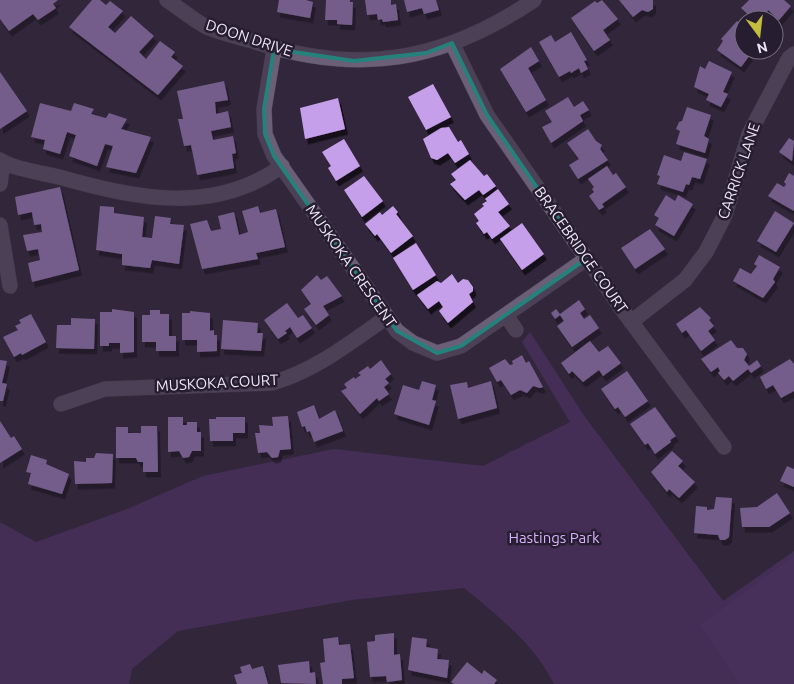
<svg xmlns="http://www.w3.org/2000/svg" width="794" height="684" viewBox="0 0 794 684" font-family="Ubuntu,sans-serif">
<defs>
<filter id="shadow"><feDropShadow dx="3" dy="5.5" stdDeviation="0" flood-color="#0009"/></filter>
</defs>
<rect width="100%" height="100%" fill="#31263b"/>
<path fill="#5b3877" d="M 530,332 L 585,417 L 723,601 L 794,551 L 794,684 L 554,684 C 535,645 497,615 464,588 L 352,600 L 178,631 L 132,669 L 129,684 L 0,684 L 0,522 L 36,542 L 127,509 L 203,476 L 334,449 L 483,466 L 570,422 L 522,342 Z"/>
<path fill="#633e82" d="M 794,556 L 794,684 L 740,684 L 700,625 Z"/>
<path fill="#c69fea" filter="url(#shadow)" d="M 0,0 L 58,0 L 53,4 L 56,8 L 38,20 L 33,14 L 9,31 L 0,19 Z
M 92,0 L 100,0 L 106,5 L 110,1 L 123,11 L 108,27 L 115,33 L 131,16 L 154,36 L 139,52 L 146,59 L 160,41 L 175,52 L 171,57 L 183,66 L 158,95 L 69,27 Z
M 279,0 L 306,0 L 313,2 L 310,18 L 277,12 Z
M 326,0 L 350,0 L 350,2 L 353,2 L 352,25 L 337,24 L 337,20 L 325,20 Z
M 365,0 L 391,0 L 391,5 L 396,4 L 398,20 L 383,22 L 382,19 L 378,20 L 377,14 L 367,15 Z
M 404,0 L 436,0 L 439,10 L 424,14 L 422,8 L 407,12 Z
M 602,0 L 618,19 L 603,30 L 610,40 L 594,51 L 571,18 L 595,1 L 597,3 Z
M 619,0 L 653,0 L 653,9 L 648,12 L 642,10 L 633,17 Z
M 749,0 L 784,0 L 791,6 L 779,20 L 768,10 L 763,20 L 754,20 L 741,8 Z
M 737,21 L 744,26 L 744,50 L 750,50 L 748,53 L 750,55 L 741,67 L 717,50 L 723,41 L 721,39 Z
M 571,32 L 587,60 L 584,61 L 588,69 L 581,73 L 579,68 L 571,73 L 570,71 L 559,77 L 539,42 L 551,35 L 555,42 Z
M 531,47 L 539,61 L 528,68 L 546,100 L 526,112 L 500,69 Z
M 709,61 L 732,72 L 723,92 L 728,94 L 721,107 L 706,100 L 709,94 L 694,87 L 700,66 L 705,69 Z
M 0,72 L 27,111 L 0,129 Z
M 224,81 L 228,100 L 215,102 L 216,114 L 228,111 L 231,127 L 211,131 L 213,140 L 233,136 L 236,153 L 232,154 L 234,168 L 197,175 L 191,145 L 184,146 L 178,119 L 183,119 L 177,91 Z
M 433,84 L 451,117 L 426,130 L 408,97 Z
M 568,97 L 574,107 L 583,101 L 589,110 L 580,115 L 583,121 L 551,143 L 542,127 L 552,122 L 545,111 Z
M 338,98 L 345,129 L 305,139 L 300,108 Z
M 40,103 L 71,111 L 74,103 L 94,109 L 91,114 L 106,118 L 109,113 L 127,119 L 121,129 L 151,137 L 136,173 L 106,167 L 113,146 L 105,144 L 97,166 L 69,156 L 76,135 L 67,132 L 60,154 L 43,149 L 45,140 L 31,137 Z
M 687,107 L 711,115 L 704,136 L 709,139 L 705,153 L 676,144 L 680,131 L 676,129 L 679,122 L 682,121 Z
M 449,127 L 458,142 L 461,140 L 469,154 L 455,163 L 448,153 L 437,160 L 431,158 L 423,139 L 441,128 Z
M 588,129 L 596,141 L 602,145 L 600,149 L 608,160 L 578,179 L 569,165 L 579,159 L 567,143 Z
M 789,138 L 794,141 L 792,161 L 779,152 Z
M 344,139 L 360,166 L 336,181 L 328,168 L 331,166 L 322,152 Z
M 684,152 L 707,159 L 700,179 L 692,177 L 689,185 L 686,184 L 683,192 L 657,184 L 660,176 L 657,175 L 664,155 L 681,161 Z
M 470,160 L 484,176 L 487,174 L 496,186 L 483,195 L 479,190 L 465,200 L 450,184 L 456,180 L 451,174 Z
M 607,166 L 613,175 L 616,173 L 626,187 L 602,204 L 604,207 L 599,210 L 589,196 L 594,192 L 592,189 L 594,187 L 588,179 Z
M 789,173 L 794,176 L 794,211 L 768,196 L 777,183 L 784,187 L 786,184 L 784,182 Z
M 364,176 L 383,201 L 362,217 L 344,190 Z
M 60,187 L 79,270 L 32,282 L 28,263 L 40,260 L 38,249 L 27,251 L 23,235 L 42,232 L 41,224 L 34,225 L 32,212 L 18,215 L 15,197 Z
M 498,189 L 509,204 L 498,212 L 510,226 L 492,239 L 487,232 L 484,234 L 476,223 L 479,221 L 474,214 L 484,206 L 482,204 L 487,201 L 485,199 Z
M 666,195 L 675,201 L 678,195 L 693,204 L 674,236 L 655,225 L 659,218 L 654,215 Z
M 100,206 L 114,207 L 114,213 L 144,217 L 142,237 L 152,238 L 155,216 L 171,218 L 170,224 L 184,225 L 179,264 L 152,260 L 150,268 L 122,265 L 122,254 L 96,250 Z
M 258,206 L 260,213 L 276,209 L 285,247 L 256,253 L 258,259 L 202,269 L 190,224 L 207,220 L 211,231 L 221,229 L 218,216 L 234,212 L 239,235 L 248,232 L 242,211 Z
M 393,206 L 398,212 L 396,214 L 413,236 L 391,253 L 377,234 L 375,236 L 365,224 L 380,212 L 382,215 Z
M 775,211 L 794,223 L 776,252 L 757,241 Z
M 522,223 L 544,254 L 522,270 L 500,239 Z
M 650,229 L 665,249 L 635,269 L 621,248 Z
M 416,243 L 436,275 L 413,290 L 393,258 Z
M 759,255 L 780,267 L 773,279 L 775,282 L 763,298 L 733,281 L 740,268 L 751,274 L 757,266 L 754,264 Z
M 452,274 L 458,283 L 463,279 L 468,280 L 473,287 L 473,291 L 469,294 L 473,302 L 448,323 L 439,311 L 443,307 L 439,301 L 428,309 L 417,295 L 437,281 L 441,283 Z
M 317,275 L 321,280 L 327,276 L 342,296 L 323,306 L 329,315 L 316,325 L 304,309 L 311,304 L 301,290 Z
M 579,300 L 585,309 L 580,313 L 584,319 L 590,315 L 599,328 L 572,347 L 557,326 L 564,321 L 560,315 L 555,319 L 551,313 L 556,309 L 560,314 Z
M 287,303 L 298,318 L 303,315 L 312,328 L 297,338 L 290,327 L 285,331 L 287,333 L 278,339 L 264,320 Z
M 700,307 L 711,318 L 709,320 L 714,326 L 708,331 L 715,340 L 701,351 L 686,330 L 682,333 L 676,324 Z
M 112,309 L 134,312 L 134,352 L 120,353 L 120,343 L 109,343 L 109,346 L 100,346 L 100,312 L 112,312 Z
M 150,310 L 160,310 L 160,314 L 169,314 L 169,336 L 176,336 L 176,351 L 156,351 L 156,342 L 142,342 L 142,315 L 150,315 Z
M 190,311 L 210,313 L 210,331 L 214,330 L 214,335 L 217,335 L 217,351 L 197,352 L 197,340 L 182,340 L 182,313 L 190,313 Z
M 31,314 L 46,342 L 22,355 L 21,353 L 14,357 L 3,337 L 18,330 L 15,326 L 21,323 L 19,320 Z
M 71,318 L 95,319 L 94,349 L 56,348 L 57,325 L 71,325 Z
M 223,320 L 258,323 L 257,333 L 263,333 L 261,351 L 221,349 Z
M 731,340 L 737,348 L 743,348 L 747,354 L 744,360 L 749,366 L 757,360 L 761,366 L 751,373 L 748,369 L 733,381 L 729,376 L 724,380 L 718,373 L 720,371 L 718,367 L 711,372 L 701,359 Z
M 590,341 L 599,352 L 608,346 L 621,363 L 603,376 L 599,370 L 583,382 L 572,371 L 569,374 L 561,363 Z
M 522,355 L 526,363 L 529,361 L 543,387 L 540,388 L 533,386 L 527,393 L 520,390 L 511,395 L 501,380 L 497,382 L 489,368 L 505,359 L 510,365 L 513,364 L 512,361 Z
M 790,359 L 794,364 L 794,391 L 781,398 L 773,385 L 766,389 L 760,377 Z
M 0,360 L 7,361 L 2,383 L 7,384 L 3,401 L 0,401 Z
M 381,360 L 391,374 L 385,379 L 389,383 L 384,387 L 389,394 L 379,401 L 377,398 L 360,414 L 341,391 L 347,388 L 344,384 L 354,377 L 355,379 L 361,375 L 358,373 L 368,366 L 370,369 Z
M 627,371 L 648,401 L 625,417 L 618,407 L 615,409 L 601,389 Z
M 422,381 L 436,385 L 432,400 L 436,401 L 429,425 L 394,414 L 403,385 L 419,390 Z
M 491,381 L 497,408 L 458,419 L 450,385 L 467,382 L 468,388 Z
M 314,405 L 319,419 L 335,410 L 343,431 L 314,442 L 310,431 L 307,432 L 305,426 L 302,427 L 297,412 Z
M 655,407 L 676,436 L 670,440 L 671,442 L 655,454 L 648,443 L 645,445 L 630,424 Z
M 288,416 L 291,449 L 280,450 L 278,457 L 272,458 L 267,452 L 258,453 L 255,433 L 260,433 L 259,425 L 273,426 L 272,417 Z
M 168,417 L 183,417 L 183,425 L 187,425 L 187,422 L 197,422 L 197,432 L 201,432 L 201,451 L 192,451 L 189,457 L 183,458 L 179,451 L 168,452 Z
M 216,417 L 245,417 L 245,433 L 233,433 L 233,441 L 210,441 L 209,419 L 216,419 Z
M 0,421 L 11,438 L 14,436 L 22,449 L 0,463 Z
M 141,426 L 157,426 L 158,472 L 143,472 L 143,462 L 138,462 L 136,458 L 116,458 L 116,427 L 128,427 L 128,433 L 141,433 Z
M 672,451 L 683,461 L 678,466 L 695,482 L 679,498 L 669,489 L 667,492 L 651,472 Z
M 96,453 L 113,454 L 112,483 L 75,484 L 74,461 L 86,462 L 86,458 L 94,458 Z
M 31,455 L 47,460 L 46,464 L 69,474 L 62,494 L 28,484 L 31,473 L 26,472 Z
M 787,466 L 794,469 L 794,487 L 780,481 Z
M 777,493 L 790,513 L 769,527 L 742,527 L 740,508 L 757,507 Z
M 716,497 L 732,498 L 729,537 L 725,540 L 720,540 L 718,535 L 694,533 L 696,506 L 707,507 L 707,510 L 714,509 Z
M 394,633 L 394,655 L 400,654 L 402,680 L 387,682 L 386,676 L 370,677 L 367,642 L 375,641 L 375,635 Z
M 338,637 L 339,645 L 350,644 L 354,678 L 342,679 L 342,684 L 323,684 L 320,663 L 325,662 L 323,639 Z
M 412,637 L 427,639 L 426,647 L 438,649 L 437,659 L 449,660 L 447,678 L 408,670 Z
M 309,661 L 310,673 L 315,672 L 316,684 L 281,683 L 278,665 Z
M 467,662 L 482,674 L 484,670 L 497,680 L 494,684 L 454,684 L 451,682 Z
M 250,664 L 252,669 L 263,666 L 268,684 L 237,684 L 234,675 L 242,673 L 240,667 Z"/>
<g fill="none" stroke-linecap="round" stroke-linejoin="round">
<defs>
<path id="minor" d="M 167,0 C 179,8 192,19 205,26 C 219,33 237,36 252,41 C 358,76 442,62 534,0
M 452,43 L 487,115 L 621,308 L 724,447
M 274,49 L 264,109 L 265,134 L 274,156 L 397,331 L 413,343 L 437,353 L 461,346 L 586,259
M 0,160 C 16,170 40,172 59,177 C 134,198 213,216 282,166
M 0,184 L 3,162
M 0,225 L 10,286
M 506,315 L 516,330
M 631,322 L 685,280 L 706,252 L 725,215 L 749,134 L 789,58 L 794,54
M 61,404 L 105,389 L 272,383 C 315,371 351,342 387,317"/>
</defs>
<use href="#minor" stroke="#4c4354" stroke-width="16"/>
<use href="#minor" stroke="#6b5f77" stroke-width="15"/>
</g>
<path d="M0 0H794V684H0ZM 452,43 L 487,115 L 586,259 L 461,346 L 437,353 L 397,331 L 274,156 L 265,134 L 264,109 L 274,49 L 354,61 L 426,53 Z" fill="#31263b" fill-opacity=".55" fill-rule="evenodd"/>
<path fill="none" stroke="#25817b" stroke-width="4" stroke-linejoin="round" d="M 452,43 L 487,115 L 586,259 L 461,346 L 437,353 L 397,331 L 274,156 L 265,134 L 264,109 L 274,49 L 354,61 L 426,53 Z"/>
<g text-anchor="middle" stroke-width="5" stroke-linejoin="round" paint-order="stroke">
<g font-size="15" fill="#ede6f4" stroke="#271d31">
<text transform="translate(249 38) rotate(18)" y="5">DOON DRIVE</text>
<text transform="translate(739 171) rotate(-71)" y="5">CARRICK LANE</text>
<text transform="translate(581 250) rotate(55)" y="5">BRACEBRIDGE COURT</text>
<text transform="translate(351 266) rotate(55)" y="5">MUSKOKA CRESCENT</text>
<text transform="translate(217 383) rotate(-3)" y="5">MUSKOKA COURT</text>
</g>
<g font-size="15" fill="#d9b1fe" stroke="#271d31">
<text x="554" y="543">Hastings Park</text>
</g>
</g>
<g transform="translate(759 35) rotate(165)"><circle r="24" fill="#271d31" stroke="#766d7f"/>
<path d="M0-4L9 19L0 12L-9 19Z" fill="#c3bd3e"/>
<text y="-8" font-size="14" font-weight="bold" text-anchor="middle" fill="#ede6f4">N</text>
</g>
</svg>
